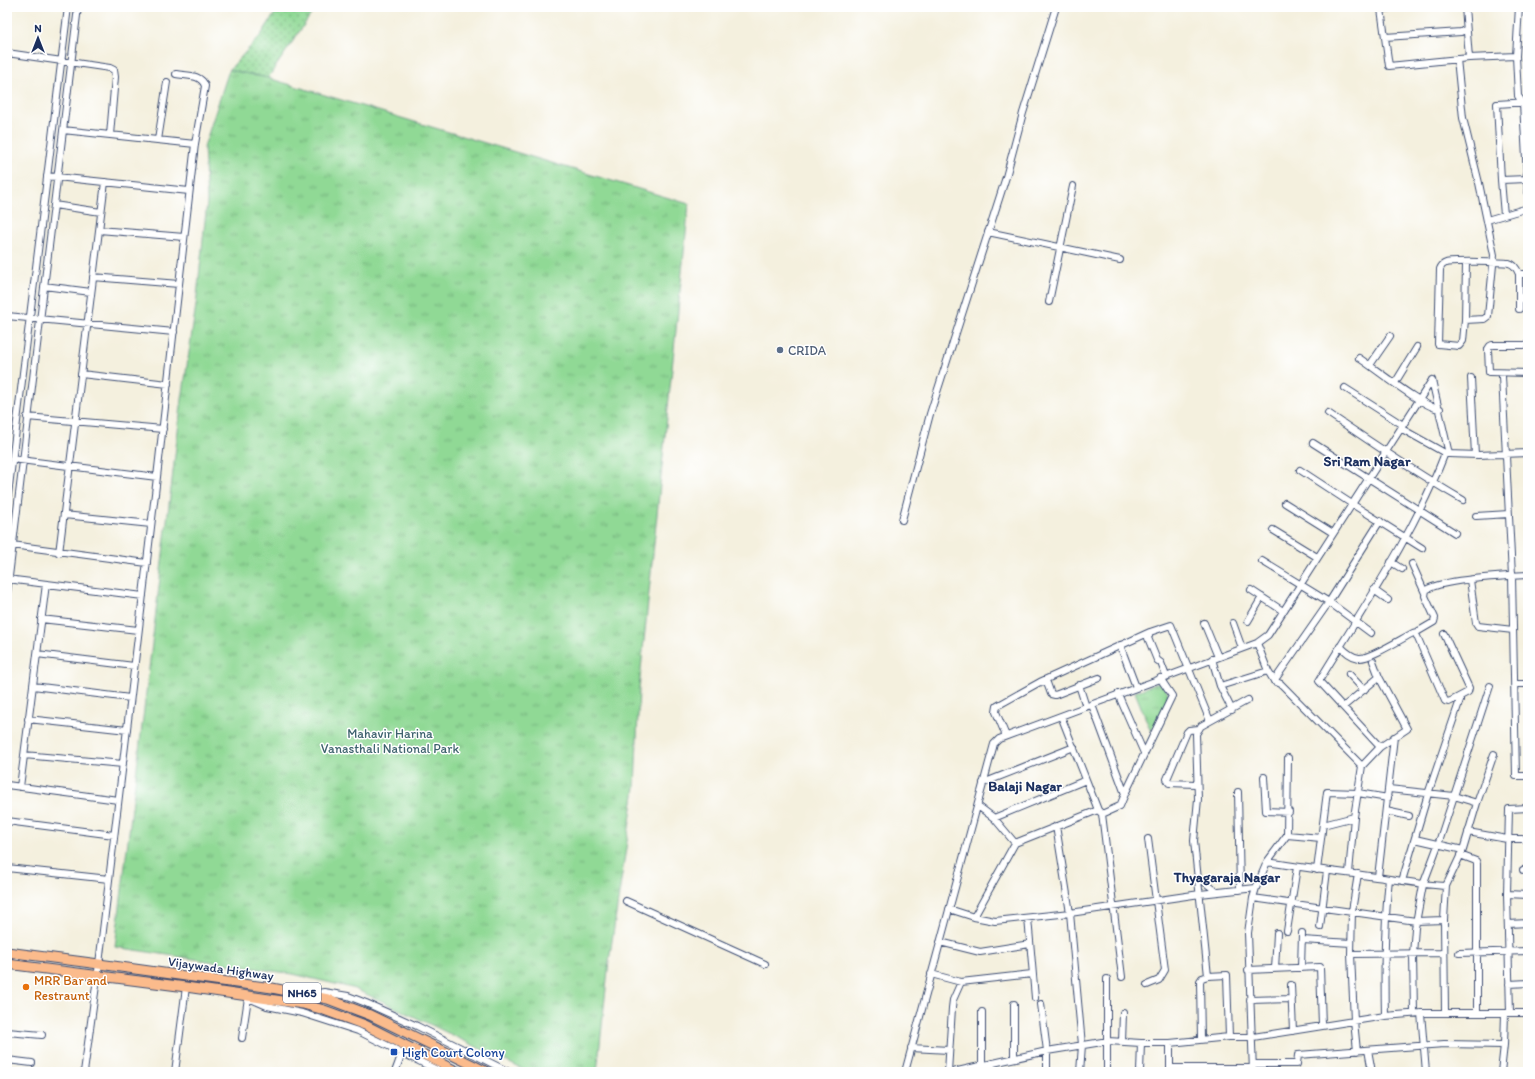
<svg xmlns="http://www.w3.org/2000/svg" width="1535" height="1079" viewBox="0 0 1535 1079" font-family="Itim,sans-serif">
<defs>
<pattern id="grass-dots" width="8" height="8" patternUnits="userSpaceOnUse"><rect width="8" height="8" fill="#90d995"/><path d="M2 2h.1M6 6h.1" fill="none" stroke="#75b07d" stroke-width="1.8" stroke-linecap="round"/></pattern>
<pattern id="park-tufts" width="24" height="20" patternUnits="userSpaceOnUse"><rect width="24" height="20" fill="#90d995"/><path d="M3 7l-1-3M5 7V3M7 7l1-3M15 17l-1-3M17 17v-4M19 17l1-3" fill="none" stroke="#75b07d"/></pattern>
</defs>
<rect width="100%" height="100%" fill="#fff"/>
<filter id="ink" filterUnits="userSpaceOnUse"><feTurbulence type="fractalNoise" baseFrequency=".025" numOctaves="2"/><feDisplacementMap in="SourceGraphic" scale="8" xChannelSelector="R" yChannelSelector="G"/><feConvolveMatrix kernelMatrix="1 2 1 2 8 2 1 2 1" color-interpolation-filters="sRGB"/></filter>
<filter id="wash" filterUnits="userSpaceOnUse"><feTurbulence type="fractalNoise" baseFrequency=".012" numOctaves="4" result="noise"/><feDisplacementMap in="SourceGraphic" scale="16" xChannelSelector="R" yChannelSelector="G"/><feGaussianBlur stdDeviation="0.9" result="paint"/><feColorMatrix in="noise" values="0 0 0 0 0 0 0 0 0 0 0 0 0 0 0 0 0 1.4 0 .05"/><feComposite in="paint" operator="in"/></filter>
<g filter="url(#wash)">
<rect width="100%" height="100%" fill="#f4f0de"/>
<path fill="url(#grass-dots)" stroke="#56847a" d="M 279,7 L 316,7 L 268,78 L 229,70 L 261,35 Z"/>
<path fill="url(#park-tufts)" stroke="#56847a" d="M 229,70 L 268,78 L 689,204 L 639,689 L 635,788 L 609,961 L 597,1072 L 528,1072 L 384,1002 L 352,988 L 293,974 L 115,947 L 181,406 L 196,305 L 207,202 L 204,147 Z
M 1160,682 L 1170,696 L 1151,732 L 1135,692 Z"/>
</g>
<g filter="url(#ink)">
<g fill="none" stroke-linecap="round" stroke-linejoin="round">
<defs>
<path id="minor" d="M 1399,7 L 1381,9 L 1389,66 L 1469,58
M 1465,7 L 1469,58 L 1516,56
M 1519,7 L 1516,56 L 1518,96 L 1523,103 L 1528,196
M 1385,37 L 1461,32 L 1466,29
M 7,53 L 110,68 L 114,70 L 115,77 L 110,135
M 1457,59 L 1463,118 L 1479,183 L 1494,255 L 1488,316 L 1484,319 L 1465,320
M 63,130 L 195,144
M 158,140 L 167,82
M 47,176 L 189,191
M 1527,179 L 1501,180 L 1497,104 L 1528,102
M 1501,180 L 1504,215
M 54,205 L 101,212
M 1487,220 L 1528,208
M 99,230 L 184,237
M 988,232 L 1120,260
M 1466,263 L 1465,320 L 1463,341 L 1459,346 L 1438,344 L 1440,269 C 1441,266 1443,264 1446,263 C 1452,261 1502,262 1509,263 C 1514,264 1517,269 1519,274 L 1519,309
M 1519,274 L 1528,274
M 93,277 L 179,284
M 44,286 L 91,292
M 1049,302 L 1073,186
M 7,316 L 174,332
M 1528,345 L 1492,345 L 1490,346 L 1488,349 L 1489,372 L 1528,373
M 1359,358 C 1376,369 1424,408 1440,409
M 1370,365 L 1390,336
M 81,374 L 168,384
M 1502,376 L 1512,576 L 1516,776 L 1528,776
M 1471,378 L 1475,455
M 1432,380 L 1449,454
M 1395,383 L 1417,347
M 1345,388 L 1403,425
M 1328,413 C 1372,443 1416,473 1463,500
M 27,417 L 163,429
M 1402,429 L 1445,453 L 1449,454 L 1478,455 L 1528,453
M 1313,443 L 1455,533
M 12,459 L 157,477
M 1300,470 L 1352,504 L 1422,548
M 7,503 L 68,7
M 1285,503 L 1333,533
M 64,515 L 151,524
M 1476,516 L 1509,514
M 902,520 L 930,414 L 1006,177 L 1023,113 L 1056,7
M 1273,530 L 1317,557
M 12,545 L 147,563
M 59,553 L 105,182
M 1262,561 L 1329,602 L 1371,633
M 1391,562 L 1402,569
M 1412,564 L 1425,593
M 7,579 L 143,596
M 1470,580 L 1476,623 L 1478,626 L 1513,630
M 1251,590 L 1283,611
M 1374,590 L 1388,600
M 7,593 L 78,7
M 41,619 L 138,630
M 1248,621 L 1262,597
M 1204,623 L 1218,657
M 1233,623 L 1242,648
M 1444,634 L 1469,688 L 1468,692 L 1449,702 L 1445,701 L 1416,634 L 1417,632 L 1434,622 L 1435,618 L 1425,596 L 1426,590 C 1443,579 1506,576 1528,575
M 1257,643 L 1268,671 L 1274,681
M 1120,645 L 1136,687
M 1340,646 C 1345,651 1351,657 1359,658 C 1370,659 1401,639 1413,633 L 1417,632
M 37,654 L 134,666
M 1212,659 L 1220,686 L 1232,710
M 1349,674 L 1364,690
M 1166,676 L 1161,663 L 1157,660 L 1148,638 L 1150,632 L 1171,625 L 1210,721
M 1040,682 L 1150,632
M 1515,684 L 1528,684
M 1079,685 L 1086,707
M 33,686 L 130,698
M 1220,686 L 1268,671
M 1118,694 L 1144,753
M 1092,705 L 1125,794 L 1120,806 L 1102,814
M 1343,707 L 1379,677
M 1061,716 L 1098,810 L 1102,814 L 1122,977
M 28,719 L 127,730
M 1006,736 L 996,712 L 997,706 L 1040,682 L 1047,683 L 1051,694 L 1055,695 L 1099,678
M 1380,747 L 1319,681 C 1364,607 1414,534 1445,453
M 24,755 L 123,764
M 1362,766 L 1281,684 L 1274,681 L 1329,602 L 1380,521
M 1264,777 L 1266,811 L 1289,812
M 983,783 L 1074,747
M 1196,784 L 1169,783 L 1167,779 L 1187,732 L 1189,730 L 1199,729
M 7,785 L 118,800
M 20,787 L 46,584
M 1389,789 L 1454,796 L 1477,803
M 1238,792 L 1240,890
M 1125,794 L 1172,696 L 1160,678
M 978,806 L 994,818 L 1086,780
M 1386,811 L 1409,816
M 994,818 L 1015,843
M 7,821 L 114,835
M 1323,825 L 1354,817
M 1056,826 L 1070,913 L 1082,1045 L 1080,1072
M 1468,832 L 1507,839 L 1528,839
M 1287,835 L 1321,838
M 1415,839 L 1463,850
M 1460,855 L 1476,861 L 1477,864 L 1477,1013
M 1267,862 C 1303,868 1340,872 1376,877 C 1400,880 1422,885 1446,886
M 7,868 L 109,879
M 1317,870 L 1327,792 L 1358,793 L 1388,798
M 1523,870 L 1528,869
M 1349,873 L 1354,817 L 1362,766 L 1380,747 L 1407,729 L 1379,677 L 1373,661
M 1378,877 L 1394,737
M 1198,878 L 1202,880 L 1217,892
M 1402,881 L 1428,794 L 1460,700
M 1507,894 L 1528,895
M 1253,898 L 1416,921 L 1444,920
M 626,901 L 765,964
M 949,909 L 974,917 L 995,921 L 1070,913 L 1200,894 L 1256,888
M 974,917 L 1015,843 L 1098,810
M 1028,918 L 1035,998
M 1508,924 L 1528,923
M 1320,927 L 1327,871
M 1287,931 L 1297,867
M 1302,940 L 1351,943
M 940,942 L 980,952 L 1030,944
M 1459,953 L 1528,951
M 1351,954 L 1444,953
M 1301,968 L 1302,933
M 1275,969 L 1277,933
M 1248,970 L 1320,967 L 1322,1025
M 931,974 L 961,982 L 1032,974
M 1107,979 L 1107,1072
M 1509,984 L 1528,983
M 1147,985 L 1159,980 L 1165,970 L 1148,839
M 1291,985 L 1293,1031
M 312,994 L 324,992 L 348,996 L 366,1003 L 417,1026 L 509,1072
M 251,999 L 267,1006 L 302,1013 L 358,1031 L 441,1072
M 1250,1000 L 1292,999
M 1014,1004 L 1014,1058
M 1041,1004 L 1047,1051 L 1047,1072
M 982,1012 L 982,1066
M 1445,1012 L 1444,920 L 1446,886 L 1463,850 L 1477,803 L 1494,754
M 1414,1013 L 1413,954 L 1415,928 L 1423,885 L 1438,845 L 1490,686
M 1421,1013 L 1426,1072
M 1510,1013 L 1507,894 L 1509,809 L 1528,808
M 1385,1016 C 1384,970 1384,925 1389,879
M 7,1032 L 42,1035
M 1229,1037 L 1227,975 L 1208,976 L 1194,841 L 1198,799 L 1196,734 L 1201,726 L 1248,700
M 242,1038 L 248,998
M 1201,1039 L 1200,981 L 1202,978 L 1208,976
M 1122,1042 L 1123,1013
M 1170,1043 L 1170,1072
M 911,1048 L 949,1050
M 1368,1050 L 1372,1072
M 1357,1051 L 1354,1021 L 1351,954 L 1352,911 L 1358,874
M 7,1060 L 32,1063
M 992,1063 L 993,1072
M 1253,1064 L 1297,1064 L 1298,1055 L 1444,1044 L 1504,1045
M 1170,1068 L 1253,1068
M 84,1072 L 99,964 L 157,477 L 195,144 L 205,86 C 201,74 187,76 176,74
M 175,1072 L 186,987
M 395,1072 L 402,1053
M 905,1072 L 994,744 L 999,739 L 1257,643 L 1268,635 L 1432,380
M 948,1072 L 952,1008 L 953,1000 L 961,982
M 953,1072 L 1047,1051 L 1108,1041 L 1141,1043 L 1170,1043 L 1229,1037 L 1253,1037 L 1385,1016 L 1421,1013 L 1528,1013
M 1140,1072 L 1141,1043
M 1253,1072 L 1248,933 L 1253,898 L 1256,888 L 1267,862 L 1287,835 L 1288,758
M 1501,1072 L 1504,1045 L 1505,1013
M 1527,1072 L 1528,1064"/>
<path id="highway" d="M 7,952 L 99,964 L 272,988 L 328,999 L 370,1015 L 487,1072
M 7,964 L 186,987 L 303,1004 L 324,1010 L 365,1025 L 458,1072"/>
</defs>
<use href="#minor" stroke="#3c4c71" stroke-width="8"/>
<use href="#highway" stroke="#3c4c71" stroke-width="11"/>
<use href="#minor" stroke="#fff" stroke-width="6"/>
<use href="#highway" stroke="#fbbb8c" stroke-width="9"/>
</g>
</g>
<circle fill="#5c6f8a" stroke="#fff" stroke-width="1.5" cx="780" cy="350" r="4"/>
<circle fill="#e8710a" stroke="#fff" stroke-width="1.5" cx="26" cy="987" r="4"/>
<rect fill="#1a4fb4" stroke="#fff" stroke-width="1.5" x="390" y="1048" width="8" height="8" rx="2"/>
<g text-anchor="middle" stroke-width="3" stroke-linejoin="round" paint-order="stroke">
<rect fill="#fff" stroke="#5f6d8e" stroke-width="1" x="283" y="983" width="38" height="20" rx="3"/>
<g font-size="12" font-weight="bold" fill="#1b2f5e">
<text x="302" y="997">NH65</text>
</g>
<g font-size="13" fill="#4e5e75" stroke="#fff" text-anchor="start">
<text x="788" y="355">CRIDA</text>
</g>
<g font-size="13" fill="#3e626e" stroke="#fff">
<text x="390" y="738">Mahavir Harina<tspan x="390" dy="15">Vanasthali National Park</tspan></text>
</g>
<g font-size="13" fill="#1b2f5e" stroke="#fff">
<text transform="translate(221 968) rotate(8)" y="5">Vijaywada Highway</text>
</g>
<g font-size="13" fill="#c56008" stroke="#fff" text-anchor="start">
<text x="34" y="985">MRR Bar and<tspan x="34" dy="15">Restraunt</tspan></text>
</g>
<g font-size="13" fill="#164399" stroke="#fff" text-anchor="start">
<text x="402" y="1057">High Court Colony</text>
</g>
<g font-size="14" font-weight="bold" fill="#1b2f5e" stroke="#fff">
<text x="1367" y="466">Sri Ram Nagar</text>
<text x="1025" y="791">Balaji Nagar</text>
<text x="1227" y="882">Thyagaraja Nagar</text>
</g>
</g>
<rect width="1535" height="1079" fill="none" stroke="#fff" stroke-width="24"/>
<g transform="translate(38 38)" stroke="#ffffff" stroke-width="3" paint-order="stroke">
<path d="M0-3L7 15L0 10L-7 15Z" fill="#1b2f5e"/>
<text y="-6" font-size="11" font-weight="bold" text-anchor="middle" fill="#1b2f5e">N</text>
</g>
</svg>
